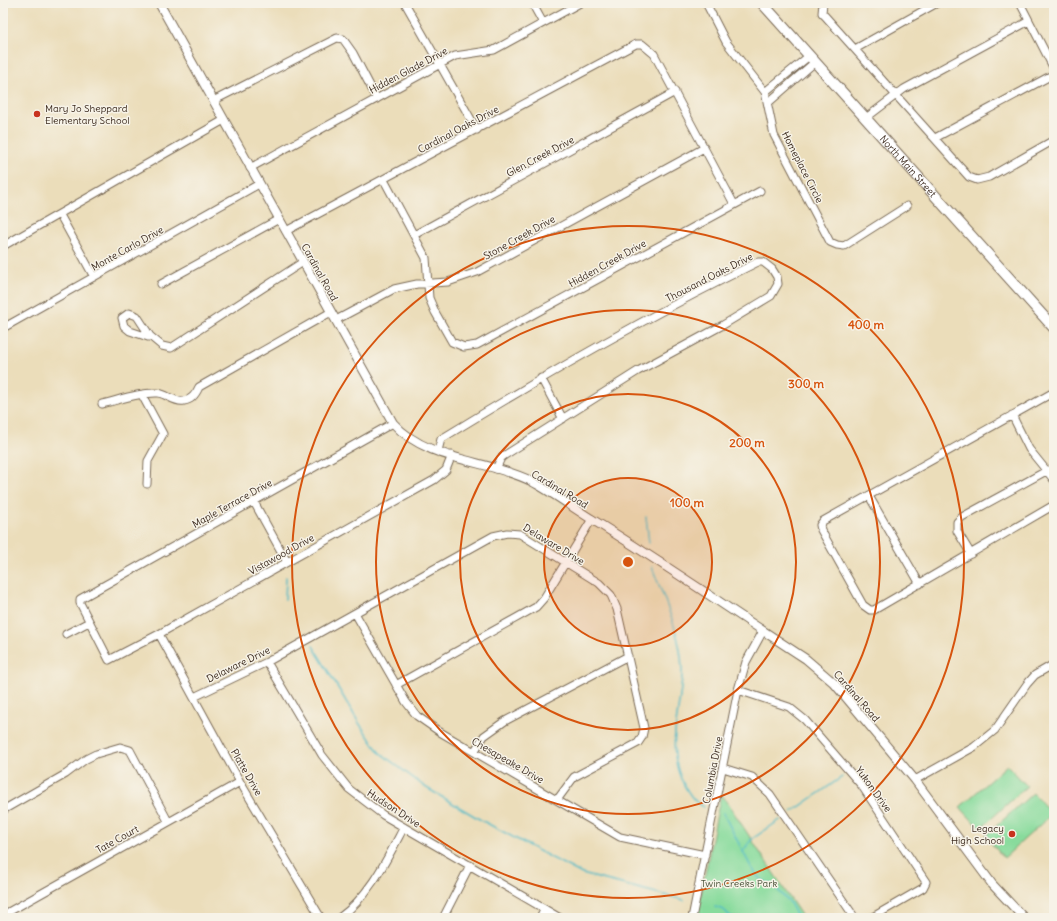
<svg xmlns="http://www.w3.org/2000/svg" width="1057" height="921" viewBox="0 0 1057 921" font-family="Delius,sans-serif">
<rect width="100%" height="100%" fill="#f7f3e8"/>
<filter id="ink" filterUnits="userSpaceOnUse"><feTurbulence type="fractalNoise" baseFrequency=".025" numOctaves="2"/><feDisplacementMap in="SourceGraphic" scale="8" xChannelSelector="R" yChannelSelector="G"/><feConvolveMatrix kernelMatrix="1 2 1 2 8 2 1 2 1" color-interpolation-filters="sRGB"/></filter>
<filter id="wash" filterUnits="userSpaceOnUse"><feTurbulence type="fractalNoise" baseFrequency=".012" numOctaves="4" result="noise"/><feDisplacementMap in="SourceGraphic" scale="16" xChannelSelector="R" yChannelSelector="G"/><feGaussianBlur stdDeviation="0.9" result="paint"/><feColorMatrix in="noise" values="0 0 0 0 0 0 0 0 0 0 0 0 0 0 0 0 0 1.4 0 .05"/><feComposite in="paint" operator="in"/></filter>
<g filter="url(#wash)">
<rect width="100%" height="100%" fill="#ebddba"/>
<path fill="#88db9c" stroke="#62825d" d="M 1007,765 L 1027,786 L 980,829 L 960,807 Z
M 721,793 L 803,918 L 700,918 L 697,915 Z
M 1033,793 L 1052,814 L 1004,858 L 985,836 Z"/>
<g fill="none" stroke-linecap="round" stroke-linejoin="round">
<path stroke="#4dbac7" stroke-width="1.5" d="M 646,517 L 649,543
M 652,567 C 664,599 681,634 682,669 C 683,710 663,744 684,785 C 690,795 694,802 704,807
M 285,600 L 286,577
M 313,646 L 359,723 L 379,752 L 425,787 L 481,820 L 582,874 L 684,900
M 792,812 L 842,777
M 723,813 L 750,865 L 758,877 L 776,888 L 790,903 L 798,918
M 743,851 L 752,839 L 780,820
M 715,907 L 724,910 L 732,918"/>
</g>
</g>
<g filter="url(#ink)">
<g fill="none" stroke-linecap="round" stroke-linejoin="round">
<defs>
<path id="minor" d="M 405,3 L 477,130
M 532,3 L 543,23
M 706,3 L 726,42 L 765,92 L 774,135 L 830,242 L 837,245 L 844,246 L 907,206
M 823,3 L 822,13 L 825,16 L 969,177 L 977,180 L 989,177 L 1054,140
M 1020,3 L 1054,69
M 855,49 L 937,3
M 765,92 L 809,56
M 213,101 L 337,38 L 343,39 L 353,53 L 377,99
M 769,102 L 815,62
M 866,118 L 904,89 L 1029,21
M 935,138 L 1054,74
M 250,168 L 455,56 L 494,50 L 580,3
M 384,180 L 426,258 L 429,298 L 435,312 L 452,342 L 464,347 L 477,345 L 760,191
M 60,215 L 94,277
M 286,231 L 636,44 L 642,44 L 654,54 L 734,204
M 414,235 L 675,92
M 3,246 L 224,120
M 161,284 L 279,219
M 129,313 L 137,316 L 150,336 L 148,337 L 130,331 L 124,326 L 122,318 Z
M 336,320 L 394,289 L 417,284 L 448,282 L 477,272 L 704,148
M 3,328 L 259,184
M 150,336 L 162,346 L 171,348 L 303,262
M 541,378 L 563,419
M 1054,392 L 823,521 L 820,525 L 821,530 L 863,605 L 870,610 L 874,610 L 1054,505
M 142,395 L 163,434 L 148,461 L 147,484
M 102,404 C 119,400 140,392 158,393 C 167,394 175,403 184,401 C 192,400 196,394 199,387 L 331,312
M 1012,415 L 1029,449 L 1054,480
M 393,423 L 80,599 L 80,603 L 109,660 L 159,634 L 434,480 L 446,470 L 452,455
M 438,451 L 441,439 L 446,436 C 547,374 651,314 758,262 L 763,262 L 772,269 L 777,277 L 778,284 L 771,296 L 723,325 L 638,371 L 505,455 L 501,458 L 496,469
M 869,496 L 920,584
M 254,502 L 287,562
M 971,554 L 957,531 L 957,522 L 962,517 L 1048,470
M 355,613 L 406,702 L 417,716 L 440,732 L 620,837 L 705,855
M 66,634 L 89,622
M 159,634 L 240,782 L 321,918
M 267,662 L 322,755 L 349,789 L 383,815 L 560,918
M 396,685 L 536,607 L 544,598 L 592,519
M 738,690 L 789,707 L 805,720 L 862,786 L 926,882 L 923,888 L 871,918
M 194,697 L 267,662 L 493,536 L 507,533 L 520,534 L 599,583 L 611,595 L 617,609 L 644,728 L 642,737 L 638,743 L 574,777 L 557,800
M 474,752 L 484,736 L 505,721 L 628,656
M 723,768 L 752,777 L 770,794 L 855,918
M 915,780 L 974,747 L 995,730 L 1027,684 L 1035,675 L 1054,664
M 3,810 L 66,774 L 86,759 L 96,754 L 120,747 L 130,750 L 168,821
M 3,915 L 240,782
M 339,918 C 369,897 387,859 404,827
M 443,918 L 470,865
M 540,918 L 545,909
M 692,918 L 738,690 L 746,662 L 763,631"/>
<path id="tertiary" d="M 159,3 L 393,423 C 428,462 487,459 531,481 C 552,492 572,507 593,520 C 665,564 735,613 806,659 L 834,683 L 915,780 L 992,884 L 1024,918"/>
<g id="primary">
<path id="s1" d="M 762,3 L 1054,328"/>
</g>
</defs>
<use href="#minor" stroke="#796955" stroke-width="9"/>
<use href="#tertiary" stroke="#796955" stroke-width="10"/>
<use href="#primary" stroke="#796955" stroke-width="12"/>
<use href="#minor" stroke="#fff" stroke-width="7"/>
<use href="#tertiary" stroke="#fff" stroke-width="8"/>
<use href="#primary" stroke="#fff" stroke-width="10"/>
</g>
</g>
<circle cx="628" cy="562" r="84" fill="#d7540e" fill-opacity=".12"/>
<g fill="none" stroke="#d7540e" stroke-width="2">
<circle cx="628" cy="562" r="84"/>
<circle cx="628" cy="562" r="168"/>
<circle cx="628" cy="562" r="252"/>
<circle cx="628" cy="562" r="336"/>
</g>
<g fill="#c8321e" stroke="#f7f3e8" stroke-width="1.5">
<circle cx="37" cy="114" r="4"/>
<circle cx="1012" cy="834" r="4"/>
</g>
<g text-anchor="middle" stroke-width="3" stroke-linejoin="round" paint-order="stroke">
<g font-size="10" fill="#3b2a1e" stroke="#f7f3e8">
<text transform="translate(408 70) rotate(-28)" y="4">Hidden Glade Drive</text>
<text transform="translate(458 129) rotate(-28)" y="4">Cardinal Oaks Drive</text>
<text transform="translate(540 156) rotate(-28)" y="4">Glen Creek Drive</text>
<text dy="4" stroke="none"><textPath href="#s1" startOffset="219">North Main Street</textPath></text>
<text transform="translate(803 167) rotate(63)" y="4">Homeplace Circle</text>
<text transform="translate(519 237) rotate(-29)" y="4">Stone Creek Drive</text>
<text transform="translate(127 248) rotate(-29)" y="4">Monte Carlo Drive</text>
<text transform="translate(607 263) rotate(-29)" y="4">Hidden Creek Drive</text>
<text transform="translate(320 272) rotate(61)" y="4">Cardinal Road</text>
<text transform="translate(709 277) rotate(-27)" y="4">Thousand Oaks Drive</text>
<text transform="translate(560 489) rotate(31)" y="4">Cardinal Road</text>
<text transform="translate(232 503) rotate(-29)" y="4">Maple Terrace Drive</text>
<text transform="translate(554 544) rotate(31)" y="4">Delaware Drive</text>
<text transform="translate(281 554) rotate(-29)" y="4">Vistawood Drive</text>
<text transform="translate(238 664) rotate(-26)" y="4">Delaware Drive</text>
<text transform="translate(857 696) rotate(49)" y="4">Cardinal Road</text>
<text transform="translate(508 760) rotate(30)" y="4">Chesapeake Drive</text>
<text transform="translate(712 770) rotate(-79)" y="4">Columbia Drive</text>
<text transform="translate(247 772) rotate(60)" y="4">Platte Drive</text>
<text transform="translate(874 789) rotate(54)" y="4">Yukon Drive</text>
<text transform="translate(394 808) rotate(33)" y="4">Hudson Drive</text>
<text transform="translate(117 839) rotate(-29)" y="4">Tate Court</text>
</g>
<g font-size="10" fill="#3b2a1e" stroke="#f7f3e8" text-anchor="start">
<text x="45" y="112">Mary Jo Sheppard<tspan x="45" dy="12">Elementary School</tspan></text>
<text x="1004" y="832" text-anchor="end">Legacy<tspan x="1004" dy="12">High School</tspan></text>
</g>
<g font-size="10" fill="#4e563e" stroke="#f7f3e8">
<text x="739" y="887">Twin Creeks Park</text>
</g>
</g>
<circle cx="628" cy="562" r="6" fill="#d7540e" stroke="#f7f3e8" stroke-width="2"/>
<g font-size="12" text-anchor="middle" font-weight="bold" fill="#d7540e" stroke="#f7f3e8" stroke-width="3" stroke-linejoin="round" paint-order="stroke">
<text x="866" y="329">400 m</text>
<text x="806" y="388">300 m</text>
<text x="747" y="447">200 m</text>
<text x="687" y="507">100 m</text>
</g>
<rect width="1057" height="921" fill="none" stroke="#f7f3e8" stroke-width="16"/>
</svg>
